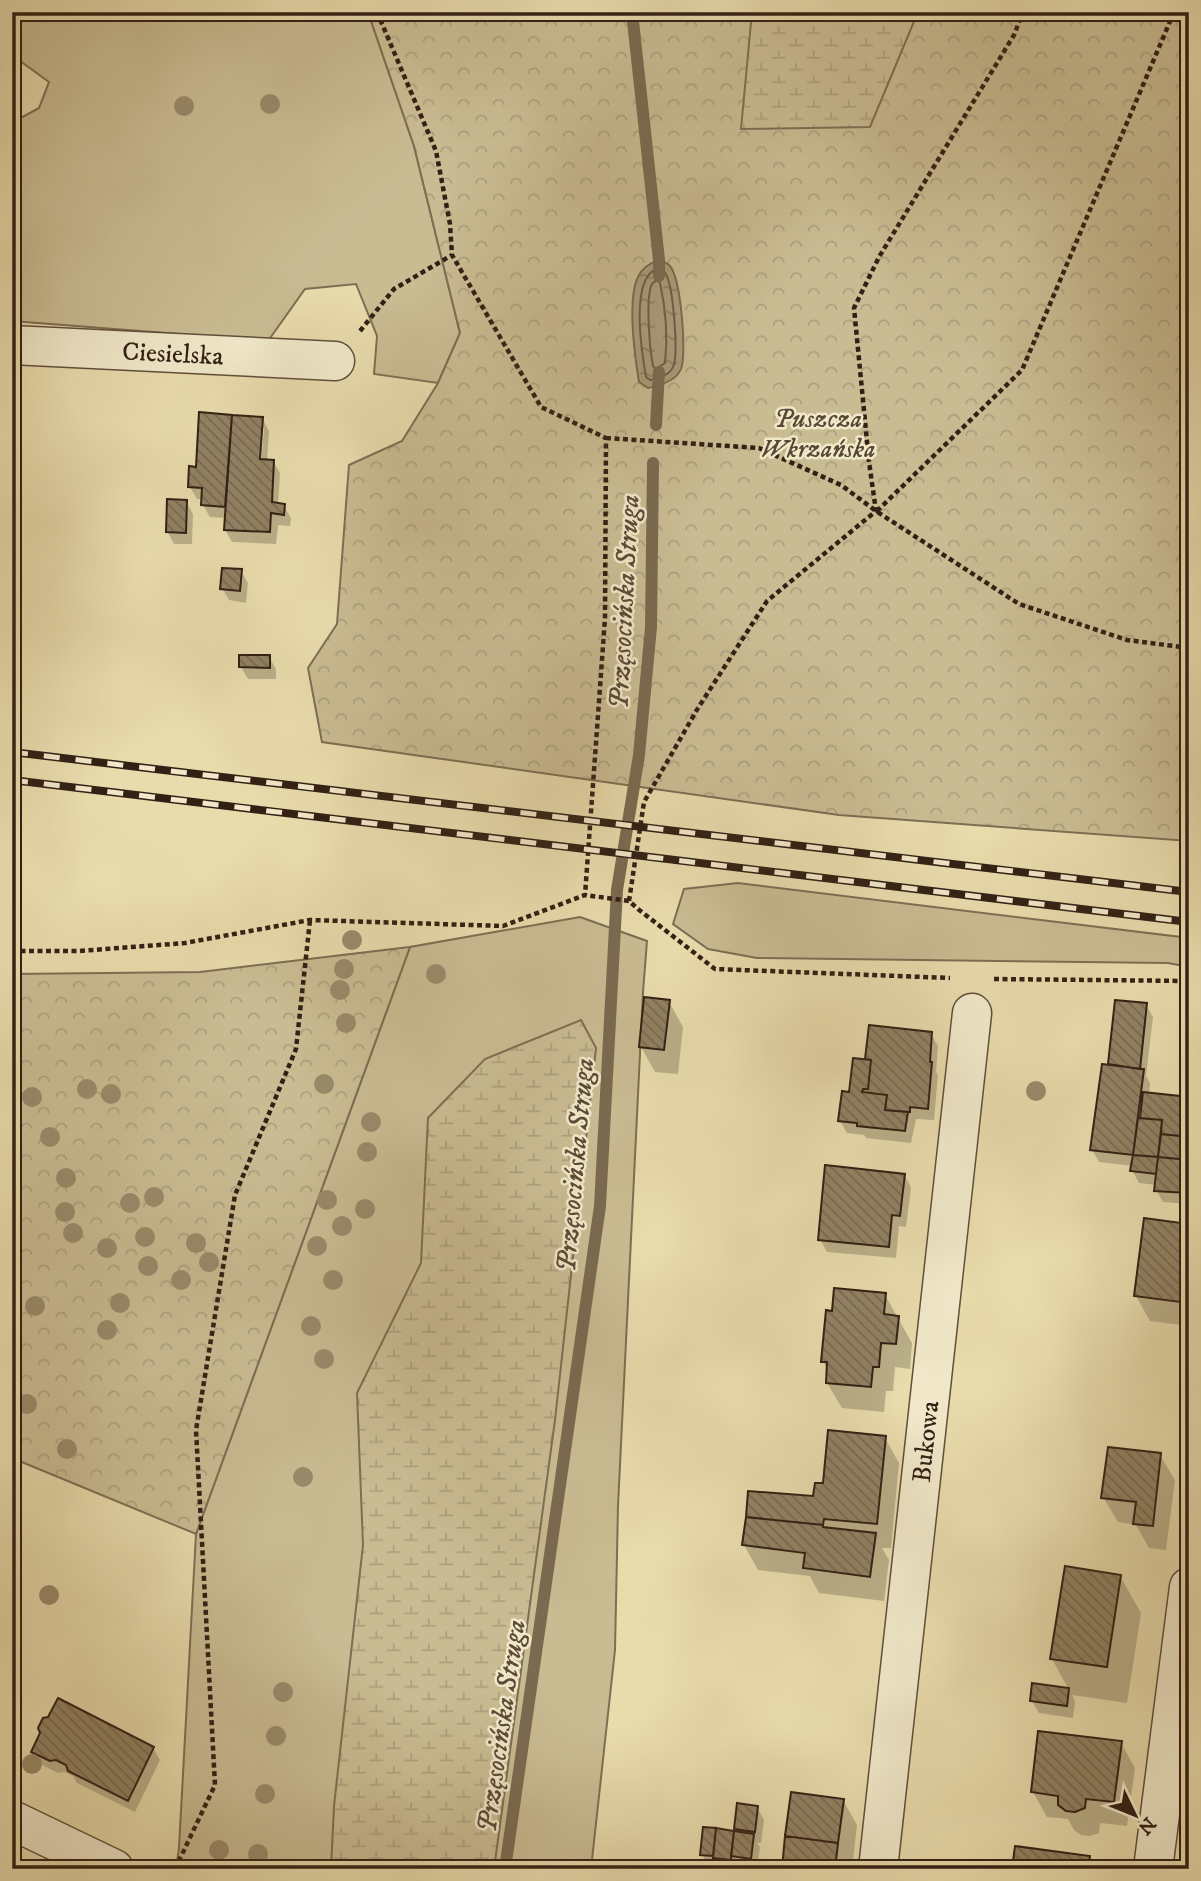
<svg xmlns="http://www.w3.org/2000/svg" width="1201" height="1881" viewBox="0 0 1201 1881" font-family="'IM FELL DW Pica',serif">
<defs>
<pattern id="forest-crowns" width="20" height="18" patternUnits="userSpaceOnUse" patternTransform="scale(1.75)"><rect width="20" height="18" fill="#c9bb92"/><path d="M2 6a3 3 0 1 1 6 0M12 15a3 3 0 1 1 6 0" fill="none" stroke="#ada07d"/></pattern>
<pattern id="wetland-marsh" width="20" height="14" patternUnits="userSpaceOnUse" patternTransform="scale(1.75)"><rect width="20" height="14" fill="#c9bb92"/><path d="M1 5h8M5 5V1M11 12h8M15 12V8" fill="none" stroke="#ada07d"/></pattern>
<pattern id="water-ripples" width="26" height="14" patternUnits="userSpaceOnUse" patternTransform="scale(1.75)"><rect width="26" height="14" fill="#aa9b78"/><path d="M2 4q2-2 4 0t4 0M15 11q2-2 4 0t4 0" fill="none" stroke="#8b7e61"/></pattern>
<pattern id="building-back-hatch" width="6" height="6" patternUnits="userSpaceOnUse" patternTransform="scale(1.75)"><rect width="6" height="6" fill="#918163"/><path d="M-1 5l2 2M0 0l6 6M5-1l2 2" fill="none" stroke="#776950"/></pattern>
</defs>
<rect width="100%" height="100%" fill="#e8dbac"/>
<filter id="stains"><feTurbulence type="fractalNoise" baseFrequency=".00286" numOctaves="4"/><feColorMatrix values="0 0 0 0 .2 0 0 0 0 .09 0 0 0 0 .02 0 0 0 .5 -.17"/></filter>
<radialGradient id="worn" r=".72"><stop offset=".6" stop-color="#630" stop-opacity="0"/><stop offset="1" stop-color="#630" stop-opacity=".3"/></radialGradient>
<path fill="#c9bb92" stroke="#7e6e53" stroke-width="2" d="M 12,12 L 368,12 L 414,146 L 460,333 L 438,383 L 374,374 L 377,336 L 356,284 L 305,289 L 268,341 L 12,321 L 12,178 L 15,121 L 39,108 L 49,82 L 12,55 Z
M 738,883 L 1189,938 L 1189,967 L 1168,963 L 757,958 L 708,949 L 673,924 L 684,889 Z
M 580,917 L 647,941 L 643,992 L 618,1506 L 615,1650 L 591,1869 L 176,1869 L 179,1848 L 196,1534 L 410,947 Z"/>
<path fill="url(#forest-crowns)" stroke="#7e6e53" stroke-width="2" d="M 368,12 L 1189,12 L 1189,841 L 839,815 L 322,742 L 308,668 L 337,624 L 349,465 L 402,441 L 438,383 L 460,333 L 414,146 Z
M 410,947 L 196,1534 L 12,1458 L 12,974 L 200,972 Z"/>
<path fill="url(#wetland-marsh)" stroke="#7e6e53" stroke-width="2" d="M 752,12 L 918,12 L 870,127 L 741,129 Z
M 581,1020 L 596,1048 L 555,1420 L 494,1869 L 331,1869 L 334,1806 L 363,1545 L 357,1393 L 421,1263 L 428,1118 L 485,1059 Z"/>
<path fill="url(#water-ripples)" stroke="#7a6a50" stroke-width="2" d="M 659,260 C 662,262 666,262 669,265 C 681,276 687,354 681,369 C 676,381 658,386 648,388 L 639,382 C 635,357 627,300 638,277 C 642,268 650,263 659,260 Z"/>
<path fill="#0003" fill-rule="evenodd" d="M 201,414 L 262,418 L 269,431 L 267,461 L 273,461 L 280,473 L 278,505 L 284,506 L 291,518 L 290,526 L 278,525 L 276,544 L 232,542 L 225,530 L 226,518 L 210,517 L 203,505 L 203,499 L 197,499 L 190,487 L 197,468 ZM 261,428 L 264,428 L 261,468 L 258,468 Z
M 186,502 L 193,514 L 192,544 L 174,544 L 167,531 Z
M 241,571 L 248,583 L 246,603 L 229,600 L 222,588 Z
M 269,657 L 276,669 L 276,679 L 248,679 L 241,667 Z
M 669,1002 L 683,1027 L 678,1074 L 655,1072 L 641,1047 Z
M 1116,1002 L 1146,1005 L 1153,1017 L 1146,1076 L 1150,1083 L 1149,1094 L 1189,1098 L 1189,1204 L 1163,1202 L 1156,1190 L 1157,1185 L 1139,1183 L 1132,1170 L 1133,1166 L 1099,1162 L 1092,1150 L 1110,1066 Z
M 870,1027 L 931,1034 L 938,1046 L 936,1072 L 938,1075 L 934,1120 L 916,1119 L 911,1143 L 866,1138 L 864,1135 L 847,1133 L 840,1121 L 867,1061 Z
M 904,1175 L 911,1187 L 906,1227 L 899,1226 L 896,1258 L 827,1252 L 820,1239 Z
M 1189,1226 L 1189,1326 L 1150,1321 L 1136,1296 Z
M 885,1295 L 912,1343 L 910,1369 L 895,1367 L 893,1391 L 886,1391 L 884,1412 L 842,1408 L 827,1383 L 828,1371 L 823,1361 Z
M 885,1438 L 899,1463 L 891,1548 L 882,1548 L 889,1560 L 884,1601 L 819,1593 L 810,1576 L 758,1570 L 744,1545 L 815,1498 L 824,1485 Z
M 1160,1455 L 1175,1480 L 1166,1550 L 1149,1548 L 1136,1525 L 1118,1522 L 1103,1497 Z
M 1120,1576 L 1141,1613 L 1127,1703 L 1072,1695 L 1075,1702 L 1073,1718 L 1039,1713 L 1032,1701 L 1034,1685 L 1069,1690 L 1052,1659 Z
M 1121,1743 L 1135,1768 L 1127,1826 L 1100,1823 L 1099,1833 L 1090,1836 L 1081,1835 L 1074,1830 L 1068,1819 L 1047,1817 L 1033,1792 Z
M 153,1748 L 160,1760 L 135,1812 L 77,1783 L 73,1776 L 64,1772 L 58,1773 L 40,1764 L 33,1752 Z
M 843,1800 L 857,1825 L 852,1869 L 784,1869 Z
M 757,1807 L 764,1820 L 761,1843 L 757,1843 L 760,1847 L 757,1869 L 737,1867 L 722,1869 L 709,1867 L 702,1854 L 705,1829 L 739,1833 L 736,1829 Z
M 1089,1858 L 1095,1869 L 1014,1869 Z"/>
<g fill="none" stroke-linecap="round" stroke-linejoin="round">
<path stroke="#6e5e46" stroke-width="2" d="M 658,268 C 664,270 666,273 668,279 C 673,294 679,354 673,367 C 670,375 657,379 650,380 L 646,377 C 642,353 629,278 658,268 Z
M 657,280 L 660,283 C 666,310 668,336 665,363 L 656,369 L 653,366 C 650,351 645,297 652,284 C 653,282 655,282 657,280 Z"/>
<path stroke="#7a6a50" stroke-width="12" d="M 632,12 L 659,260 L 659,276
M 656,425 L 659,372
M 505,1869 L 600,1206 L 617,890 L 639,755 L 651,627 L 653,463"/>
</g>
<path fill="url(#building-back-hatch)" stroke="#332014" stroke-width="2" d="M 199,412 L 232,415 L 225,507 L 201,505 L 202,488 L 188,487 L 189,466 L 196,467 Z
M 232,415 L 263,417 L 260,459 L 274,460 L 272,502 L 285,504 L 284,515 L 271,513 L 270,532 L 224,530 Z
M 167,499 L 187,500 L 186,533 L 166,532 Z
M 222,568 L 242,569 L 240,591 L 220,589 Z
M 239,655 L 270,655 L 270,668 L 239,667 Z
M 644,997 L 670,1000 L 664,1050 L 639,1047 Z
M 1115,1000 L 1147,1003 L 1140,1069 L 1108,1064 Z
M 869,1025 L 932,1032 L 930,1062 L 932,1062 L 928,1109 L 910,1107 L 910,1112 L 885,1110 L 887,1095 L 862,1092 L 863,1089 L 868,1089 L 871,1060 L 865,1059 Z
M 853,1058 L 871,1060 L 868,1089 L 863,1089 L 862,1092 L 887,1095 L 885,1110 L 908,1112 L 905,1131 L 857,1126 L 857,1123 L 838,1121 L 842,1091 L 849,1092 Z
M 1102,1064 L 1144,1069 L 1133,1155 L 1090,1150 Z
M 1143,1092 L 1189,1097 L 1189,1137 L 1161,1134 L 1162,1120 L 1140,1118 Z
M 1138,1118 L 1162,1120 L 1158,1157 L 1133,1155 Z
M 1161,1134 L 1189,1137 L 1189,1160 L 1158,1157 Z
M 1133,1155 L 1158,1157 L 1156,1174 L 1130,1171 Z
M 1158,1157 L 1189,1160 L 1189,1193 L 1154,1191 Z
M 825,1165 L 905,1174 L 900,1216 L 892,1215 L 889,1247 L 818,1240 Z
M 1144,1218 L 1189,1224 L 1180,1302 L 1134,1296 Z
M 834,1288 L 886,1293 L 884,1314 L 899,1316 L 896,1344 L 881,1343 L 879,1367 L 873,1367 L 871,1387 L 826,1383 L 827,1362 L 821,1362 L 826,1310 L 832,1311 Z
M 828,1430 L 886,1436 L 877,1524 L 824,1519 L 823,1525 L 746,1517 L 748,1491 L 813,1496 L 815,1483 L 823,1483 Z
M 1108,1447 L 1161,1453 L 1153,1526 L 1133,1524 L 1136,1502 L 1101,1498 Z
M 746,1517 L 823,1525 L 823,1527 L 876,1533 L 870,1577 L 803,1568 L 805,1553 L 742,1545 Z
M 1065,1566 L 1121,1575 L 1107,1667 L 1050,1659 Z
M 1032,1683 L 1069,1688 L 1067,1706 L 1030,1701 Z
M 58,1698 L 154,1747 L 128,1801 L 68,1771 L 66,1765 L 56,1760 L 50,1761 L 31,1752 L 40,1733 L 38,1728 L 43,1718 L 48,1717 Z
M 1038,1731 L 1122,1741 L 1114,1802 L 1086,1799 L 1085,1808 L 1075,1812 L 1066,1811 L 1058,1805 L 1058,1796 L 1031,1792 Z
M 791,1792 L 844,1799 L 838,1843 L 785,1836 Z
M 737,1803 L 758,1806 L 755,1832 L 734,1829 Z
M 703,1827 L 716,1828 L 713,1856 L 700,1855 Z
M 716,1828 L 734,1831 L 731,1860 L 713,1858 Z
M 734,1831 L 754,1834 L 751,1859 L 731,1856 Z
M 785,1836 L 838,1843 L 835,1869 L 782,1869 Z
M 1015,1846 L 1090,1856 L 1088,1869 L 1012,1869 Z"/>
<g fill="none" stroke-linecap="round" stroke-linejoin="round">
<defs>
<g id="minor">
<path id="s1" d="M 12,345 L 335,361"/>
<path d="M 12,1820 L 114,1869"/>
<path id="s2" d="M 878,1869 L 972,1013"/>
<path d="M 1153,1869 L 1189,1587"/>
</g>
</defs>
<use href="#minor" stroke="#604f3a" stroke-width="41"/>
<path stroke="#332014" stroke-width="4.5" stroke-dasharray="5 3.5" stroke-linecap="butt" d="M 377,12 L 436,151 L 450,224 L 452,255 L 541,407 L 606,438 L 605,618 L 585,895
M 360,331 L 394,289 L 452,255
M 606,438 L 759,448 L 841,485 L 876,511 L 1019,604 L 1127,640 L 1189,648
M 877,511 L 1022,370 L 1174,12
M 629,901 L 644,802 L 698,708 L 767,601 L 876,511 L 869,462 L 854,308 L 879,257 L 1014,35 L 1023,12
M 12,951 L 79,951 L 185,943 L 310,920 L 503,926 L 585,895 L 629,901 L 638,909 L 715,969 L 950,978
M 994,979 L 1189,981
M 175,1869 L 215,1785 L 196,1430 L 235,1195 L 296,1049 L 310,920"/>
<use href="#minor" stroke="#f0e8c9" stroke-width="38"/>
<defs>
<path id="rail" d="M 12,752 L 1189,892
M 12,780 L 1189,922"/>
</defs>
<use href="#rail" stroke="#332014" stroke-width="8"/>
<use href="#rail" stroke="#f0e8c9" stroke-width="5" stroke-dasharray="16" stroke-linecap="butt"/>
</g>
<g fill="#998a6a">
<circle cx="270" cy="104" r="10"/>
<circle cx="184" cy="106" r="10"/>
<circle cx="352" cy="940" r="10"/>
<circle cx="344" cy="969" r="10"/>
<circle cx="436" cy="974" r="10"/>
<circle cx="340" cy="990" r="10"/>
<circle cx="346" cy="1023" r="10"/>
<circle cx="324" cy="1084" r="10"/>
<circle cx="87" cy="1089" r="10"/>
<circle cx="1036" cy="1091" r="10"/>
<circle cx="111" cy="1094" r="10"/>
<circle cx="32" cy="1097" r="10"/>
<circle cx="371" cy="1122" r="10"/>
<circle cx="50" cy="1137" r="10"/>
<circle cx="367" cy="1152" r="10"/>
<circle cx="66" cy="1178" r="10"/>
<circle cx="154" cy="1197" r="10"/>
<circle cx="327" cy="1200" r="10"/>
<circle cx="130" cy="1203" r="10"/>
<circle cx="365" cy="1209" r="10"/>
<circle cx="65" cy="1212" r="10"/>
<circle cx="342" cy="1226" r="10"/>
<circle cx="73" cy="1233" r="10"/>
<circle cx="145" cy="1237" r="10"/>
<circle cx="196" cy="1243" r="10"/>
<circle cx="317" cy="1246" r="10"/>
<circle cx="107" cy="1248" r="10"/>
<circle cx="209" cy="1262" r="10"/>
<circle cx="148" cy="1266" r="10"/>
<circle cx="181" cy="1280" r="10"/>
<circle cx="333" cy="1280" r="10"/>
<circle cx="120" cy="1303" r="10"/>
<circle cx="35" cy="1306" r="10"/>
<circle cx="311" cy="1326" r="10"/>
<circle cx="107" cy="1330" r="10"/>
<circle cx="324" cy="1359" r="10"/>
<circle cx="27" cy="1404" r="10"/>
<circle cx="67" cy="1449" r="10"/>
<circle cx="303" cy="1477" r="10"/>
<circle cx="49" cy="1595" r="10"/>
<circle cx="283" cy="1692" r="10"/>
<circle cx="276" cy="1736" r="10"/>
<circle cx="32" cy="1764" r="10"/>
<circle cx="265" cy="1794" r="10"/>
<circle cx="219" cy="1850" r="10"/>
<circle cx="258" cy="1854" r="10"/>
</g>
<g text-anchor="middle" stroke-width="5" stroke-linejoin="round" paint-order="stroke">
<g font-size="26" fill="#332014" stroke="#f0e8c9">
<text dy="9" stroke="none"><textPath href="#s1" startOffset="161">Ciesielska</textPath></text>
<text dy="9" stroke="none"><textPath href="#s2" startOffset="430">Bukowa</textPath></text>
</g>
<g font-size="26" font-style="italic" fill="#584734" stroke="#f0e8c9">
<text x="818" y="427">Puszcza<tspan x="818" dy="30">Wkrzańska</tspan></text>
</g>
<g font-size="28" font-style="italic" fill="#5d4b37" stroke="#f0e8c9">
<text transform="translate(623 602) rotate(-87)" y="10">Przęsocińska Struga</text>
<text transform="translate(574 1165) rotate(-85)" y="10">Przęsocińska Struga</text>
<text transform="translate(500 1726) rotate(-82)" y="10">Przęsocińska Struga</text>
</g>
</g>
<rect width="1201" height="1881" fill="none" stroke="#e8dbac" stroke-width="42"/>
<rect x="14" y="14" width="1173" height="1853" fill="none" stroke="#332014" stroke-width="3.5"/>
<rect x="21" y="21" width="1159" height="1839" fill="none" stroke="#332014" stroke-width="2"/>
<g transform="translate(1135 1815) rotate(133)" stroke="#f0e8c9" stroke-width="5" paint-order="stroke">
<path d="M0-5L12 26L0 18L-12 26Z" fill="#332014"/>
<text y="-10" font-size="19" font-weight="bold" text-anchor="middle" fill="#332014">N</text>
</g>
<rect width="100%" height="100%" filter="url(#stains)"/>
<rect width="100%" height="100%" fill="url(#worn)"/>
</svg>
